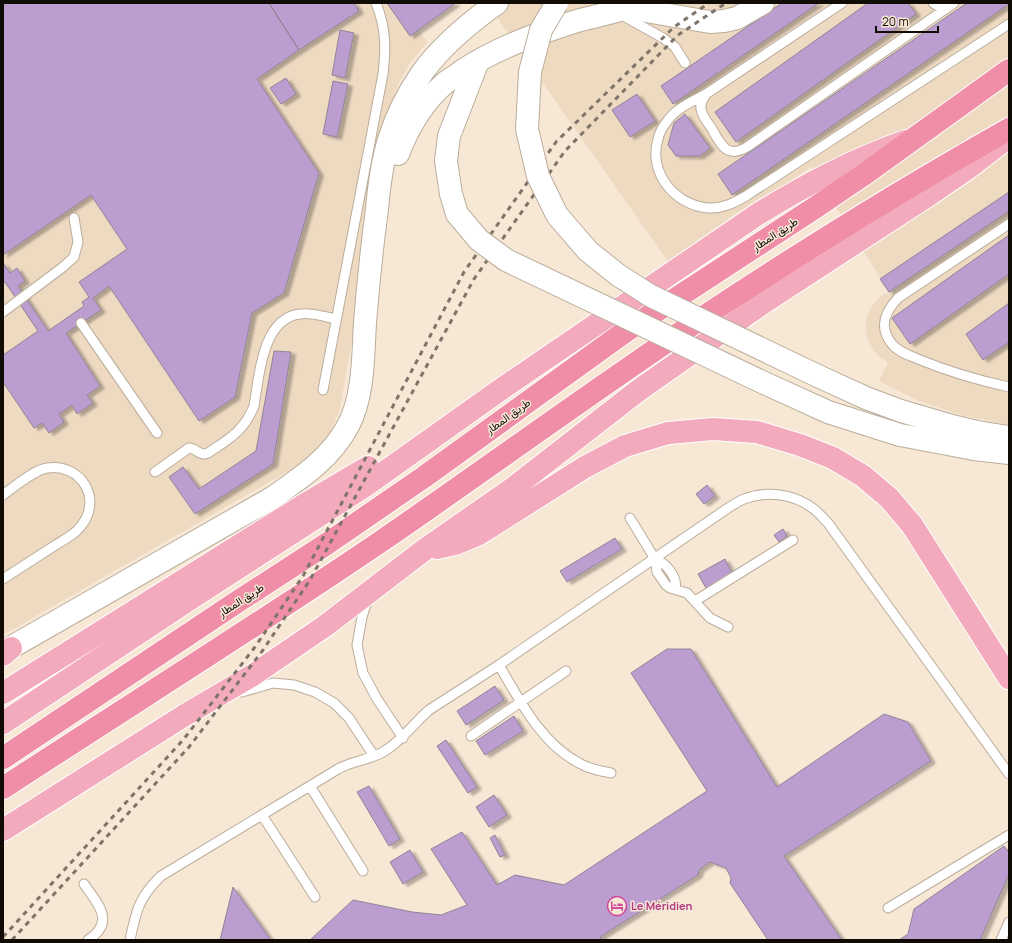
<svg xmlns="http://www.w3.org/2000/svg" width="1012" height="943" viewBox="0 0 1012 943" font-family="Manrope,Vazirmatn,sans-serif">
<defs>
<filter id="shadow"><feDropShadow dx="4.5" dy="2.5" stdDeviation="1" flood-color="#0004"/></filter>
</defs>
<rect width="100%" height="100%" fill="#f7e7d5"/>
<path fill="#eed9c1" d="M 3,3 L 456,3 L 418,30 L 428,42 L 409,64 L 398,85 L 390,120 L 340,409 L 328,437 L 313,454 L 297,466 L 3,635 Z
M 487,3 L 1009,3 L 1009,425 L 958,414 L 917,400 L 879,381 L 888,362 L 879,356 L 873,349 L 868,340 L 866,330 L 866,320 L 869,311 L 874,303 L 880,297 L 889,292 L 811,167 L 669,263 Z"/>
<path fill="#bb9dcf" stroke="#8f8496" filter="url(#shadow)" d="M 3,3 L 269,3 L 299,50 L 257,79 L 319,173 L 284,293 L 252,313 L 235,397 L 199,421 L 109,286 L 93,298 L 101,310 L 66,333 L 100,386 L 87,395 L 93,403 L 77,414 L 72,405 L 59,414 L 64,422 L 49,433 L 42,423 L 34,428 L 3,382 L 3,355 L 38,331 L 5,282 L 3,283 L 3,263 L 10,273 L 17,268 L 25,281 L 18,286 L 48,331 L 84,306 L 82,302 L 89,297 L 79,282 L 127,249 L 91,195 L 3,255 Z
M 269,3 L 354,3 L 359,11 L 299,50 Z
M 387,3 L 456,3 L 410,36 Z
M 782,3 L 819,3 L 673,104 L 661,86 Z
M 868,3 L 908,3 L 916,14 L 736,142 L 715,112 Z
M 967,3 L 1009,3 L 1009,4 L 732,195 L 718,174 Z
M 340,30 L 354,33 L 345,78 L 332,75 Z
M 286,78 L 296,94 L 281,104 L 270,88 Z
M 333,81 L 348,84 L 337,137 L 323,134 Z
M 637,94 L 655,121 L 630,137 L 612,110 Z
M 685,114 L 710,148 L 700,156 L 676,156 L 668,145 L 674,123 Z
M 1009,192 L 1009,211 L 889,292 L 880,279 Z
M 1009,235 L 1009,274 L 910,344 L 892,318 Z
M 1009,303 L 1009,342 L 983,360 L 966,334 Z
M 274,351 L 291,352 L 273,464 L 195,514 L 169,477 L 183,467 L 199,489 L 256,451 Z
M 707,485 L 715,496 L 704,504 L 696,494 Z
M 783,529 L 787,536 L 779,542 L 774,535 Z
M 615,538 L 622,549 L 567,582 L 560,571 Z
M 725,559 L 732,573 L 706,588 L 698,574 Z
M 667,649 L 691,649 L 777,787 L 884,714 L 908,722 L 931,761 L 784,856 L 842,940 L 768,940 L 730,883 L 731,878 L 726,868 L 710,862 L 699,870 L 698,875 L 600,937 L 603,940 L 310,940 L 353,900 L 412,912 L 441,915 L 467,905 L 431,849 L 462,832 L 497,885 L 515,875 L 564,885 L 707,791 L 631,673 Z
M 495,686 L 504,700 L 466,725 L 457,711 Z
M 514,716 L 523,731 L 485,755 L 476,741 Z
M 446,740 L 477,787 L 468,793 L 437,746 Z
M 369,786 L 400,839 L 389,846 L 357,792 Z
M 494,795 L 507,815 L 489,827 L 476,807 Z
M 495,835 L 505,855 L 500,857 L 490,838 Z
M 1004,846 L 1009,853 L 1009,874 L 980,940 L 899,940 L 908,934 L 914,909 Z
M 410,850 L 423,872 L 403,884 L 390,862 Z
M 233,887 L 271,940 L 220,940 Z"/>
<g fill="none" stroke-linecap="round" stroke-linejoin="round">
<defs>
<path id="service" d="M 842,3 L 706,94 C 703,99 700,104 701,109 C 702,116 708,123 712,129 C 721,145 727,159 747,147 L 954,3
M 933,3 L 944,10
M 620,14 L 663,38 L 675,47 L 685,63
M 706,94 C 693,101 677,108 668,120 C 664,125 659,133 658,139 C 648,172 674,205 708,208 C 722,209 734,203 746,196 L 1009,24
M 1009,224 L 898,298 C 885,312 878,327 892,344 C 898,352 909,355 918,359 C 949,372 977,380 1009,387
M 3,312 L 63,267 L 74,257 L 78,242 L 74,218
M 81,323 L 157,433
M 323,390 L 383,74 C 386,47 386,28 376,3
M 155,472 L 189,448 C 196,448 200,457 208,453 C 229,439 244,431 254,406 C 259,377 262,318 300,314 C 311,312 325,317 336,319
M 3,495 C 14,487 34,470 47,468 C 81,463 103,499 81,526 C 75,535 63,540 54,546 C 37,557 20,568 3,579
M 630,518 L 655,559 L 657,572 L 666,585 L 670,588 L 687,593 L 710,618 L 728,627
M 655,559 C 666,563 678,577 675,589
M 368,598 L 362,617 L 357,645 L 363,673 L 377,699 L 403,738
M 695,601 L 793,540
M 499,665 C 520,701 541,743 579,763 C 589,769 600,771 611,773
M 242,692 L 273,683 L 294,685 L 315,692 L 334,703 L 349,718 L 374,756
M 471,736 L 566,671
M 310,786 L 363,871
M 262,815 L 315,897
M 84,884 C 98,904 116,922 88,940
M 888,908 L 1009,835
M 130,940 C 136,911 139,897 161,876 L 338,769 C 352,761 369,760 383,752 C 402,741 413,724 429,710 L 499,665 L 728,508 C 733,505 739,501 744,499 C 767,490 796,494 815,510 C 820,514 824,519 828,523 L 1009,774
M 1001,940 L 1009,922"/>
<path id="secondary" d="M 628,8 L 710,22 L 724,21 L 737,18 L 763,3
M 398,154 C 408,128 423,102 445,83 C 450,79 457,75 462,71 C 498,47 539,33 580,20 C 600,15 620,12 638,3
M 446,161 L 449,136 L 478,61
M 977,432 L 1009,437
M 974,449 L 1009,453
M 3,652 L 272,498 C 302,477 330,459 348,426 C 364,396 363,356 365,323 C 368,284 372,247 377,209 C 379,186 382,162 389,140 C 396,117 408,93 422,73 C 442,45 469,23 497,3"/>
<path id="primary" d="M 437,548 L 455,544 L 479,534 L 585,467 L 625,446 L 668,433 L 713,429 L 757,432 L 800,445 L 833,458 L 863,476 L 889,498 L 912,525 L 1009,678
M 3,655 L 11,648
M 3,693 L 302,506 L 368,467
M 3,723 L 190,599 L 365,486 L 500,390 L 758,214 C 807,184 852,160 906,141
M 3,830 L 185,715 L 253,675 L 325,626 L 424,550 L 513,488 L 639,390 L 763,303 L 929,195 L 967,169 L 1006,139"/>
<path id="trunk" d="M 3,758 L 234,604 L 328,543 L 424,477 L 626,331 L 816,207 L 862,176 L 1009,70
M 3,788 C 130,705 258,625 383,540 C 504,457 622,369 746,289 C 832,233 920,179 1009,129"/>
</defs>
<use href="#service" stroke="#bbad9b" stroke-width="11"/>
<use href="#secondary" stroke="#bbad9b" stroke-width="24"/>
<use href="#primary" stroke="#fff" stroke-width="24"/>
<use href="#trunk" stroke="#fff" stroke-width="24"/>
<use href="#service" stroke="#fff" stroke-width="9"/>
<use href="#secondary" stroke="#fff" stroke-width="22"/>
<use href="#primary" stroke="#f3aabc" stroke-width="22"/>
<use href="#trunk" stroke="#ef8ea6" stroke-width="22"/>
<path stroke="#7f7469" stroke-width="3" stroke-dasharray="5 5" stroke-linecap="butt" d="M 3,937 L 183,740 L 255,647 L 303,576 L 464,272 L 556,142 L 674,27 L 709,3
M 12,940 L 189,747 L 263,650 L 310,580 L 474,279 L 565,151 L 678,35 L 726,3"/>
<defs>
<path id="secondary-bridge" d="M 557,3 L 541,30 L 530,72 L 527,129 L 538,176 L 557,215 L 588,251 L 618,275 L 651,296 L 820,377 L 866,398 L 901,411 L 952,426 L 977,432
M 446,161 L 451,194 L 457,214 L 479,240 L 506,260 L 760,381 L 828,412 L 900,435 L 974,449"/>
</defs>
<use href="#secondary-bridge" stroke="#bbad9b" stroke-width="24" stroke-linecap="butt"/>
<use href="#secondary-bridge" stroke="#fff" stroke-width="22"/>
</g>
<defs>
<symbol id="hotel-ring" viewBox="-11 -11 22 22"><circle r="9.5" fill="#f7e7d5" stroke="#d1479c" stroke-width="1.5"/><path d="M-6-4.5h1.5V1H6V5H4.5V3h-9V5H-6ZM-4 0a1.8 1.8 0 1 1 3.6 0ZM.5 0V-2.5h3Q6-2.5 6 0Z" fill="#d1479c"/></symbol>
</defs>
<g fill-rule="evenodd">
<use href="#hotel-ring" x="606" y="895" width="22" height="22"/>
</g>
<g text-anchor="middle" stroke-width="3" stroke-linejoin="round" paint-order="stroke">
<g font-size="11" fill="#100b05" stroke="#f7e7d5">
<text transform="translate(775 234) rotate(-33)" y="4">طريق المطار</text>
<text transform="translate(508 416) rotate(-36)" y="4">طريق المطار</text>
<text transform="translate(241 600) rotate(-33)" y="4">طريق المطار</text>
</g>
<g font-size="11" font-weight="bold" fill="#b23c85" stroke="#f7e7d5" text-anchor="start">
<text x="631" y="910">Le Méridien</text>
</g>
</g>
<rect width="1012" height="943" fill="none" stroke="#100b05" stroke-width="8"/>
<path d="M876 26v6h62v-6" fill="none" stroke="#100b05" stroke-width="2"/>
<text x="882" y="26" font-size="12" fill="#100b05" stroke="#f7e7d5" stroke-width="3" paint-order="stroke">20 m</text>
</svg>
